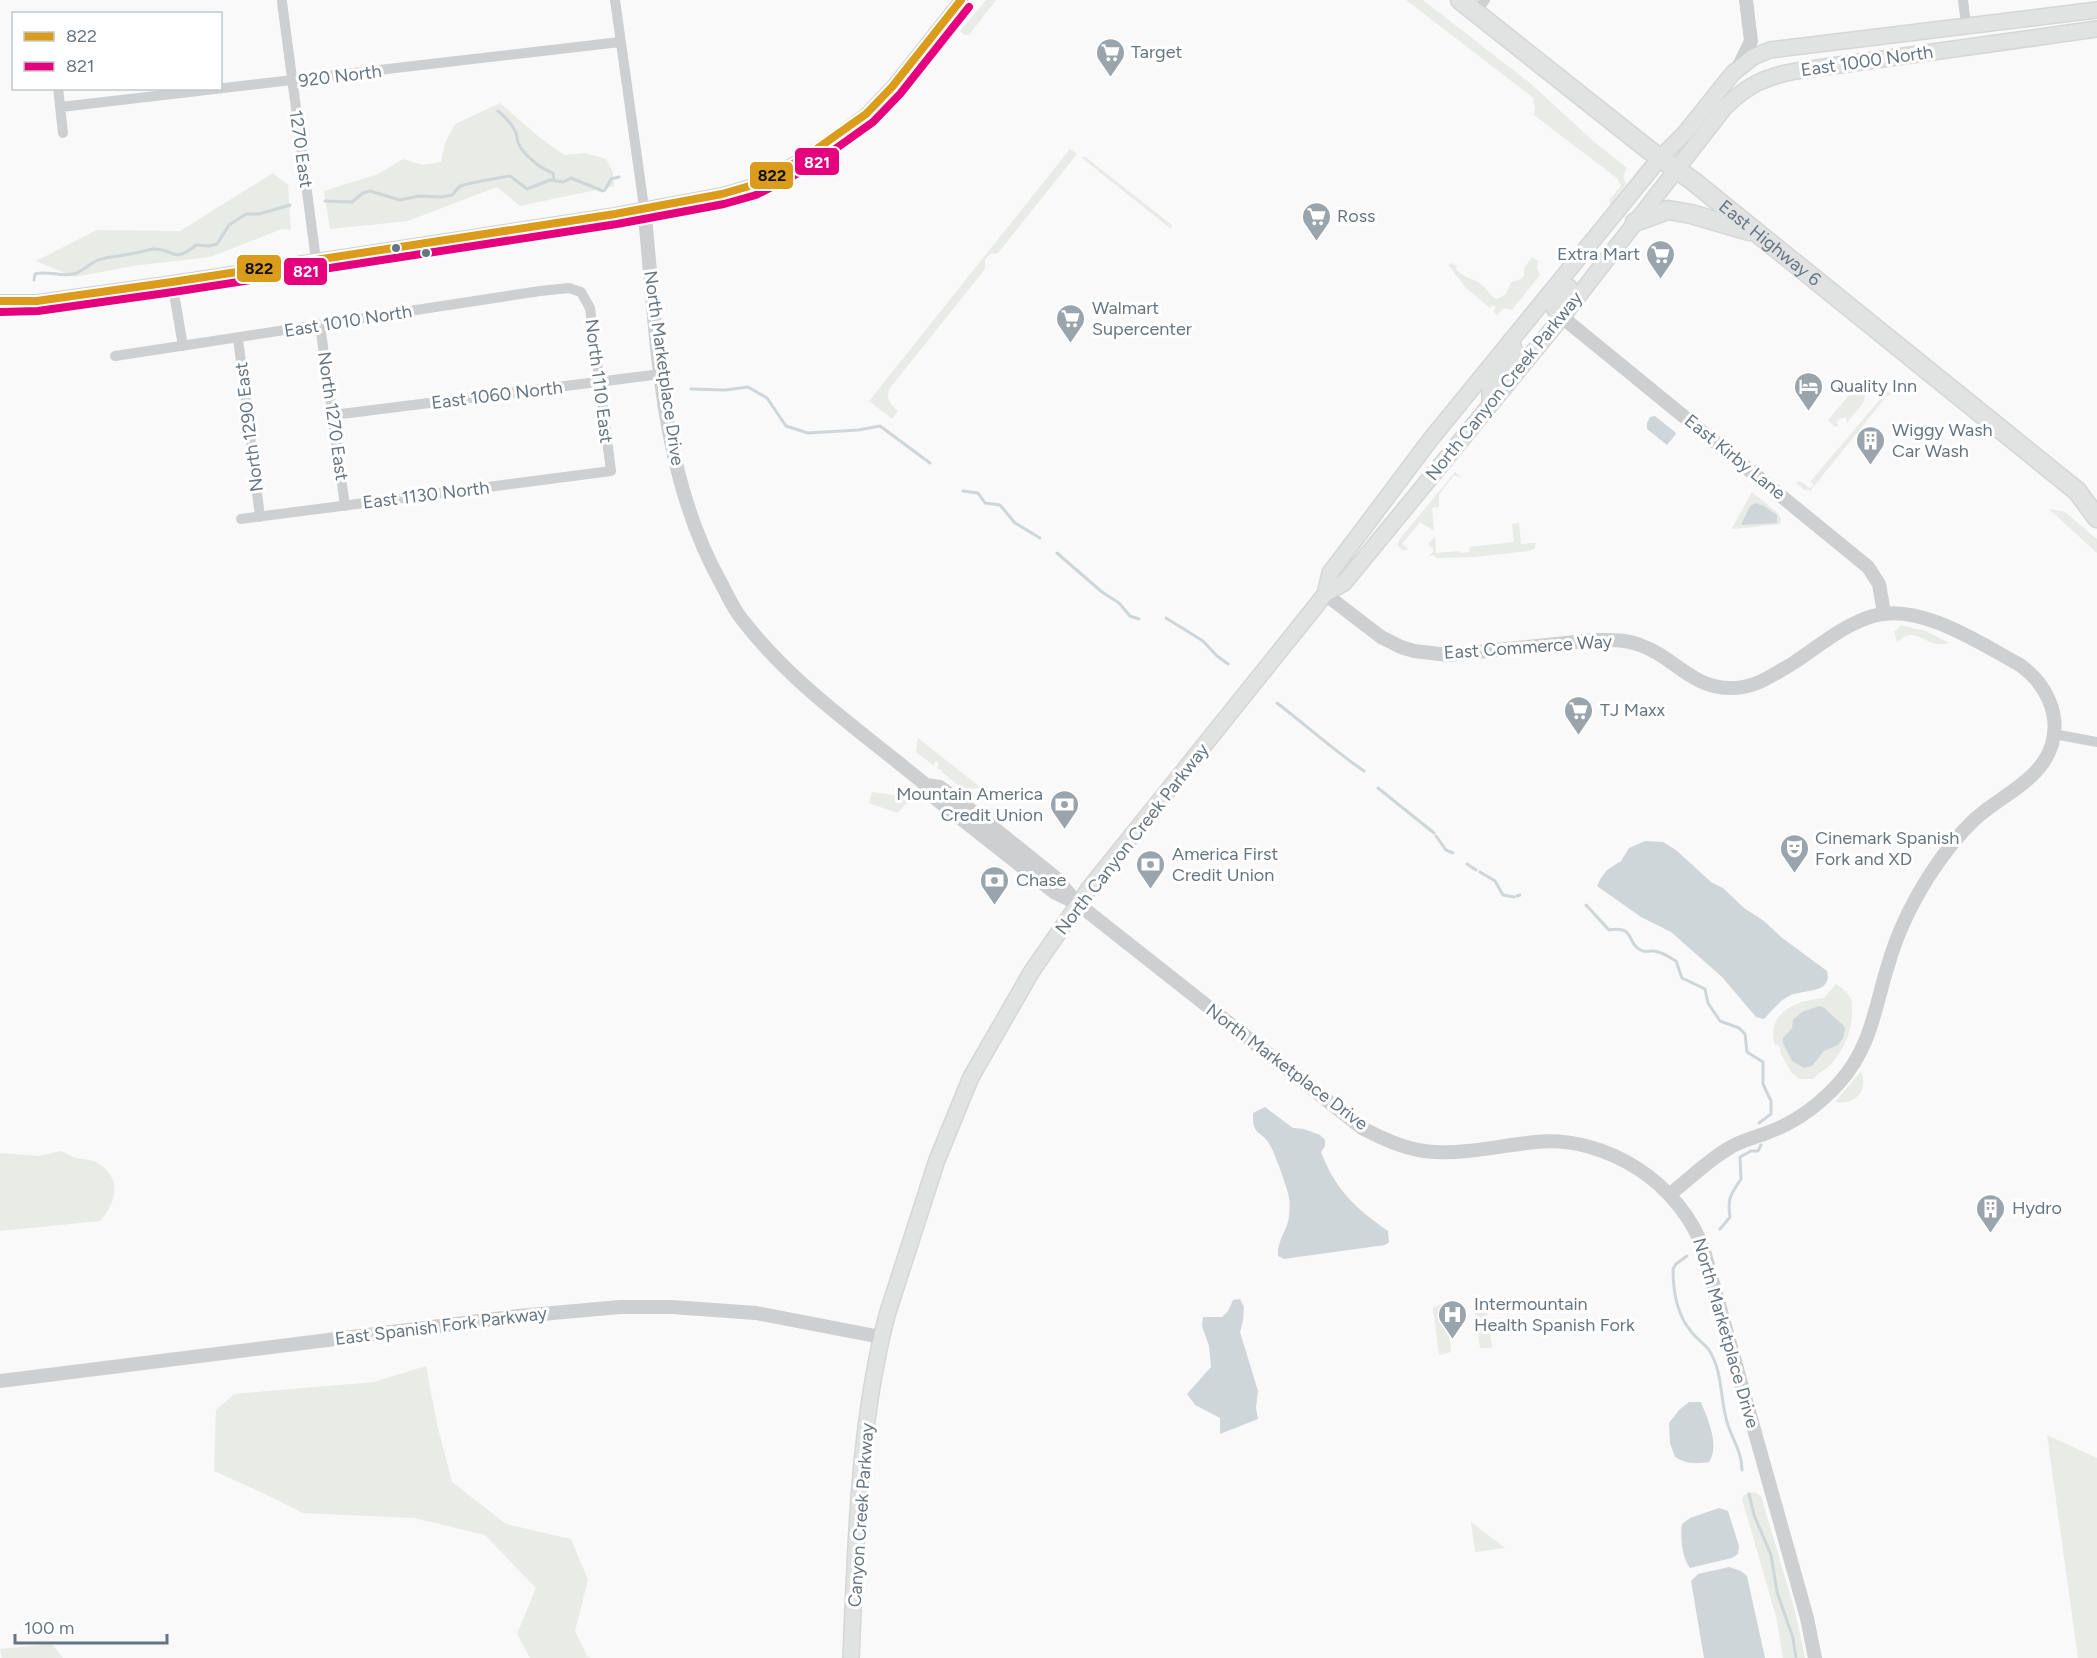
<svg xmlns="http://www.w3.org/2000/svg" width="2097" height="1658" viewBox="0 0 2097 1658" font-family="Figtree,sans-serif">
<rect width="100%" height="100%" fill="#f9f9f9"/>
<path fill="#e8ebe6" d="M 986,0 L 996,0 L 969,35 L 965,35 L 960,31 Z
M 1406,0 L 1423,0 L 1530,83 L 1592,140 L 1627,168 L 1623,176 L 1626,184 L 1610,205 L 1610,199 L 1621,186 L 1618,179 L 1534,115 L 1535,106 L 1533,103 L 1534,99 L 1531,96 Z
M 500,103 L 538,136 L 564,155 L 585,153 L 606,159 L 613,172 L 614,186 L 520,206 L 497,187 L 408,221 L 330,229 L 324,191 L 378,174 L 403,159 L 423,165 L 441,162 L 445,143 L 455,124 Z
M 1070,149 L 1077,154 L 998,253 L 990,254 L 985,259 L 985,269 L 890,388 C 885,399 891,404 898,411 L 892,419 L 869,401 Z
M 1084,156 L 1172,225 L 1171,229 L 1082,158 Z
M 273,173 L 288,185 L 291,230 L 282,229 L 210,257 L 132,266 L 75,277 L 36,261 L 97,230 L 180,231 Z
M 1532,257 L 1538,261 L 1537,268 L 1540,275 L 1512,310 L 1504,308 L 1497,315 L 1493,311 L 1496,307 L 1493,305 L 1490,308 L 1467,289 L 1448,265 L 1451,263 L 1457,266 L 1456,269 C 1463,278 1474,278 1482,285 C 1489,290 1489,296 1497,299 L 1506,294 L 1511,282 L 1519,280 L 1524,276 L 1524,268 Z
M 1856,387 L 1865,395 L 1864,402 L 1847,423 L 1846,417 L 1839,419 L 1837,422 L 1838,426 L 1835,427 L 1828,420 Z
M 1887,391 L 1891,394 L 1886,397 L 1810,491 L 1807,489 L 1805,491 L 1796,482 L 1800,481 L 1810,488 L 1814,484 L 1810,482 Z
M 1455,472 L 1462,478 L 1454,475 L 1439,495 L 1439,507 L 1432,508 L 1434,531 L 1420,522 L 1402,544 L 1408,549 L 1404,551 L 1398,546 L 1399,540 Z
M 1752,492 L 1778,513 L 1781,519 L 1780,524 L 1734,529 L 1732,528 Z
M 2049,509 L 2065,512 L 2097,539 L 2097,553 Z
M 1519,523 L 1521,544 L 1535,543 L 1535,548 L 1529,551 L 1474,557 L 1437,558 L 1433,555 L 1429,557 L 1434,550 L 1428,544 L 1435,536 L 1436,553 L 1460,551 L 1461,553 L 1470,552 L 1469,547 L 1514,542 L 1512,524 Z
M 1900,625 L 1926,631 L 1949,643 C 1923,650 1919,623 1897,642 L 1894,631 L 1896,631 Z
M 918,738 L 980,787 L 965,791 L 942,772 L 942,769 L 940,770 L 937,768 L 939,764 L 936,761 L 933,765 L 916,752 Z
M 872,792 L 894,795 L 905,793 L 914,800 L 906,804 L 897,813 L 869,803 Z
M 1836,984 L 1842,988 L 1851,998 C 1855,1022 1848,1045 1831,1064 C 1826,1070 1818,1072 1814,1079 L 1799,1079 L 1791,1072 L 1780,1052 L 1781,1050 L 1778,1045 L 1775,1045 C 1765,1013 1797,1000 1824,998 Z
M 1861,1071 C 1869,1090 1856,1105 1835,1102 Z
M 60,1151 C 66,1153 71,1157 77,1158 C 83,1160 90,1159 96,1162 C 122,1177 118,1201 100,1221 L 0,1231 L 0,1153 L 39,1156 Z
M 1473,1300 L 1486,1303 L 1492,1348 L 1480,1348 Z
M 1446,1302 L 1451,1352 L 1439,1355 L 1433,1308 Z
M 426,1366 L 438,1428 L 452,1482 L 506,1524 L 571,1539 L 588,1580 L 575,1631 L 587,1656 L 591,1658 L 530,1658 L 517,1634 L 536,1588 L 485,1535 L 414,1518 L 303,1513 L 263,1493 L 214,1471 L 216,1410 L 234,1394 L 374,1382 Z
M 2047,1435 L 2097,1458 L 2097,1658 L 2078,1658 Z
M 1754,1492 L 1761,1496 L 1795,1611 L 1805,1658 L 1783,1658 L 1777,1620 L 1742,1499 L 1744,1495 Z
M 1471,1522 L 1505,1548 L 1475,1552 Z
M 52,1644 L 63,1658 L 2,1658 L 0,1649 Z"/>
<path fill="#ced6d9" d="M 1655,416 L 1675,432 L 1676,434 L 1667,445 L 1647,429 L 1647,423 L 1650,417 Z
M 1756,503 L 1764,506 L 1777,515 L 1777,523 L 1741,525 L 1750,506 Z
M 1645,841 L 1663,842 L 1676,850 L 1711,882 L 1723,888 L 1744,908 L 1764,921 L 1781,937 L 1827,971 C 1833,995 1802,989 1789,996 C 1779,1001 1772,1011 1764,1019 L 1756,1017 L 1722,977 L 1671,932 L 1641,917 L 1597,886 L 1601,878 L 1607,870 L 1621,861 L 1629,848 Z
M 1819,1006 L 1823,1007 L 1843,1025 L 1845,1028 L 1843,1038 L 1838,1045 L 1824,1051 L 1812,1066 L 1804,1068 L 1792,1061 L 1783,1043 L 1783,1038 L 1792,1028 L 1793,1020 L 1802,1012 Z
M 1265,1107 L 1293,1128 L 1304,1129 L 1320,1135 L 1325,1140 L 1325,1146 L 1321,1152 C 1335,1189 1355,1208 1388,1231 L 1389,1242 L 1385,1245 L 1298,1257 L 1284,1259 L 1278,1256 C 1277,1244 1283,1236 1287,1225 C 1290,1217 1290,1205 1289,1197 C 1287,1187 1276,1157 1271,1147 C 1262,1129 1252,1138 1253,1113 Z
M 1240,1299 L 1244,1307 L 1243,1321 L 1240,1332 L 1258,1391 L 1256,1408 L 1258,1419 L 1220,1434 L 1220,1418 L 1195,1405 L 1187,1394 L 1211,1367 L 1209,1346 L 1202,1326 L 1203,1317 L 1222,1317 L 1228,1311 L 1233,1300 Z
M 1689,1402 L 1701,1402 C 1708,1420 1720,1445 1709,1462 C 1696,1464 1687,1464 1675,1457 L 1670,1443 L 1669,1423 L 1679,1410 Z
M 1719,1508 L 1728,1511 L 1739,1546 L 1738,1554 L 1732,1558 L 1690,1568 C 1682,1558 1680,1537 1682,1524 L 1690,1518 Z
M 1729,1567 L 1741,1571 L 1747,1576 L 1765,1658 L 1704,1658 L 1691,1581 L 1698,1574 Z"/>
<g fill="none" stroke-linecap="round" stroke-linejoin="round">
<path stroke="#ced6d9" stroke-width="3" d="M 498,111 C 505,117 513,124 516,133 C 517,136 517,139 518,142 C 522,154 541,169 553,173 L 554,180
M 325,201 L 352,202 L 363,193 L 370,191 L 400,200 L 419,196 L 442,197 L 452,195 L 460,186 C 477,181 493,179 510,176 L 527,189 L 550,180 L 563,182 L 571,178 L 603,191 L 605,190 L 611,179 L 619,177
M 34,280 L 35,274 C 48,270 60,277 73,274 C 82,272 89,264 98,260 C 110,256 122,256 135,253 C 141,252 147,250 153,249 C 174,248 172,265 196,245 L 209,246 L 217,244 L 229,225 L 246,214 L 259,214 L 290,205
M 691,389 L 725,390 L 748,387 L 767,398 L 786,426 L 808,433 L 858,430 L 880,426 L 930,463
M 963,491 L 978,493 L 985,503 L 1000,505 L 1015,523 L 1040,538
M 1057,553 L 1102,592 L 1119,603 L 1130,616 L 1139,619
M 1166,618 L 1203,641 L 1217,656 L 1228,664
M 1277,703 C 1306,725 1333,750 1364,771
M 1378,788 L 1434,833
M 1436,836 L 1446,850 L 1453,853
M 1467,864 L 1476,870
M 1480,872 L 1495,881 L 1503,895 L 1514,897
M 1517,896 L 1520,895
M 1586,905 L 1609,930 C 1637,925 1625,945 1643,951 C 1648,952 1653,950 1658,952 C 1664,953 1670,958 1676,961 L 1682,978 L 1705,989 L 1708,1003 L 1720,1021 L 1739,1028 L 1745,1034 L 1747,1052 L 1763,1062 L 1763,1084 L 1771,1101 L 1771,1114 L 1759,1123
M 1720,1229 L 1730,1217 C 1727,1198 1731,1194 1741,1179 L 1740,1157 L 1751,1151 L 1758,1151 L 1761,1145
M 1687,1256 L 1676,1264 L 1673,1269 C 1673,1289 1677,1314 1690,1330 C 1695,1338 1704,1343 1709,1350 C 1723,1372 1720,1399 1727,1422 C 1732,1439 1742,1452 1742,1470
M 1749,1494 L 1754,1515 L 1771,1555 L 1777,1592 L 1793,1638 L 1796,1658"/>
<defs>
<path id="secondary" d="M 1562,317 L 1556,312 L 1554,307 L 1569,287
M 1490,401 L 1490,389 L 1515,352 L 1511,340
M 1325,594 L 1344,583 L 1562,317 L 1725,107 C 1748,85 1764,77 1796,71 L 2097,29
M 851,1658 C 856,1543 858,1427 887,1315 L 937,1160 L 971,1077 L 1032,971 L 1088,890 L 1315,607 L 1325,594 L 1330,573 L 1430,440 L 1660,158 L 1685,133 L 1733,73 L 1753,57 L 1770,50 L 2097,10"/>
<g id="trunk">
<path id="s1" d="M 1460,0 L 1649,150 L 1693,181 L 2077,491 L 2097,518"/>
<path d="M 1635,222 L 1668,210 L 1691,214 L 1749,231"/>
</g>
</defs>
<use href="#secondary" stroke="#d5d6d7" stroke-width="18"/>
<use href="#trunk" stroke="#d5d6d6" stroke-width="21"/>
<path stroke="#cecfd0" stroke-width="10" d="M 615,0 L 644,207
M 1963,0 L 1966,25
M 282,2 L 316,260
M 1476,12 L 1485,0
M 58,88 L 63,133
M 61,107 L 620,42
M 172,282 L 183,346
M 320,325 L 345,506
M 238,338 L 260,517
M 115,356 L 540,291 L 569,288 L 581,292 L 590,308 L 611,471 L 241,519
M 333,415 L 661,374
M 2054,734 L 2097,742"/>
<path stroke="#cecfd0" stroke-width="14" d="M 1738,68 L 1751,41 L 1746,0
M 644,207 C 657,332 658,471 721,583 C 727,594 733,608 741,618 C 792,685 862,732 926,785 L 931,795 L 1054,892 L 1074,902
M 0,301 L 37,301 L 172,282 L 615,214 L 722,194 L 753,185 L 804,158 L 829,142 L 866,114 L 892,87 L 961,0
M 1562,317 L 1868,567 L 1879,584 L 1884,613
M 1325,594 L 1381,637 L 1401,647 L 1414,651 L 1448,655 L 1595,640 C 1610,640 1625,639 1640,645 C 1675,657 1691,689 1733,688 C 1756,688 1776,673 1795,662 C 1819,646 1845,624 1873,616 C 1919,602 1980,643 2020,665 C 2045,683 2061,713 2052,744 C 2042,780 2000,796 1975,819 C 1958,835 1942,856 1929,876 C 1912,903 1898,931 1889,962 C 1875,1005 1872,1047 1839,1083 C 1820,1104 1796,1122 1769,1132 C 1757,1137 1743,1140 1731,1147 C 1709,1159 1690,1179 1670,1194
M 926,785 L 940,787 L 979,816 L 1056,878 L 1078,904 L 1097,919 L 1362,1128 C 1385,1140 1409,1151 1435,1152 C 1468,1154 1503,1145 1536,1142 C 1607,1135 1681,1184 1704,1251 L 1807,1618 L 1815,1658
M 0,1381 L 519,1316 L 620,1307 L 672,1307 L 756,1313 L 881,1337"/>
<use href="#secondary" stroke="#e1e2e2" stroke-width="15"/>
<use href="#trunk" stroke="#e1e2e2" stroke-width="18"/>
<defs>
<path id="bus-1" d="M 0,301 L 37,301 L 172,282 L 615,214 L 722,194 L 753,185 L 804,158 L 866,114 L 892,87 L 961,0"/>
<path id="bus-2" d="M 0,312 L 38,311 L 173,292 L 617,224 L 724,204 L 756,195 L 810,167 L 873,122 L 900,94 L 969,7"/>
</defs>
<use href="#bus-1" stroke="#fff" stroke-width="12"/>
<use href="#bus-2" stroke="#fff" stroke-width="12"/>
<use href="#bus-1" stroke="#da9c1a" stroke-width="8"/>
<use href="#bus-2" stroke="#e5007d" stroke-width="8"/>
</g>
<defs>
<symbol id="supermarket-pin" viewBox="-11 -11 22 30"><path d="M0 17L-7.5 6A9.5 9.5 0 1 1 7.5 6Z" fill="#99a4ac" stroke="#fff"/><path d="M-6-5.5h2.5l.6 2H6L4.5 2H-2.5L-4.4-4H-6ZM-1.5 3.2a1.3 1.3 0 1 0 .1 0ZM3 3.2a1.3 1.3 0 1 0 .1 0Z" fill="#fff"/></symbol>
<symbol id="hotel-pin" viewBox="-11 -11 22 30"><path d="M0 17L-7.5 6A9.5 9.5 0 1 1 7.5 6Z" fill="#99a4ac" stroke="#fff"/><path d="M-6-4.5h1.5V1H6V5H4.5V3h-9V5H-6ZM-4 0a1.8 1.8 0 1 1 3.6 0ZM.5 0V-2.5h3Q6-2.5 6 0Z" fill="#fff"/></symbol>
<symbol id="building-pin" viewBox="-11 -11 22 30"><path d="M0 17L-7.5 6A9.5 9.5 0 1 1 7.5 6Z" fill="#99a4ac" stroke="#fff"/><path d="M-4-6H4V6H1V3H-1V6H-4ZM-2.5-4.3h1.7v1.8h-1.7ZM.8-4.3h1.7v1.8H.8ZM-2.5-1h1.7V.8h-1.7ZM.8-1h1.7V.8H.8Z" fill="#fff"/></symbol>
<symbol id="bank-pin" viewBox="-11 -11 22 30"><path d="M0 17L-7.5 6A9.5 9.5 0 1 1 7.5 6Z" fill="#99a4ac" stroke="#fff"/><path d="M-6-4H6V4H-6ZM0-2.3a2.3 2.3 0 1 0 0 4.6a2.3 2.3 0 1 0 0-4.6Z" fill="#fff"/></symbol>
<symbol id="theatre-pin" viewBox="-11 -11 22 30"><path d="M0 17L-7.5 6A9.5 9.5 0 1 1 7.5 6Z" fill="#99a4ac" stroke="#fff"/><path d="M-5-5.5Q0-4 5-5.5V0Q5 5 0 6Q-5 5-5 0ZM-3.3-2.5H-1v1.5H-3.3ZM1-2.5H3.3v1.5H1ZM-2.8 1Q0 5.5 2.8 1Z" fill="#fff"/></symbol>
<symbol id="hospital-pin" viewBox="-11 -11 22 30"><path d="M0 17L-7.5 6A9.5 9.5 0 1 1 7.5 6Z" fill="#99a4ac" stroke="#fff"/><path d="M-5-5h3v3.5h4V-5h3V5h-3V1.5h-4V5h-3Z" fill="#fff"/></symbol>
</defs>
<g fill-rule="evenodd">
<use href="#supermarket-pin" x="1094" y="36" width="33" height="45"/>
<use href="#supermarket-pin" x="1300" y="200" width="33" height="45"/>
<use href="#supermarket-pin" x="1644" y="238" width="33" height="45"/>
<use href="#supermarket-pin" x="1054" y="302" width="33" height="45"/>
<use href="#hotel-pin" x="1792" y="370" width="33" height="45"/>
<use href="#building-pin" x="1854" y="424" width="33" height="45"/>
<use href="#supermarket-pin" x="1562" y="694" width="33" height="45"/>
<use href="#bank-pin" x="1048" y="788" width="33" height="45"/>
<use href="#theatre-pin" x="1778" y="832" width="33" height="45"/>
<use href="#bank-pin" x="1134" y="848" width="33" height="45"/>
<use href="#bank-pin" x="978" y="864" width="33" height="45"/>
<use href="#building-pin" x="1974" y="1192" width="33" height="45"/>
<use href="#hospital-pin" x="1436" y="1298" width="33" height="45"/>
</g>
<g fill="#657683" stroke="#fff" stroke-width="2">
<circle cx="396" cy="248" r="5"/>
<circle cx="426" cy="253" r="5"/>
</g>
<g text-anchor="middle" stroke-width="6" stroke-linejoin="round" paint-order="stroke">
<g font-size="18" fill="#657683" stroke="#fff" text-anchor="start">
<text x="1131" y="58">Target</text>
<text x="1337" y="222">Ross</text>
<text x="1640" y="260" text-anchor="end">Extra Mart</text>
<text x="1092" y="314">Walmart<tspan x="1092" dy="21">Supercenter</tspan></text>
<text x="1830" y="392">Quality Inn</text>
<text x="1892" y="436">Wiggy Wash<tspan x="1892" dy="21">Car Wash</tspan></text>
<text x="1600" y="716">TJ Maxx</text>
<text x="1043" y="800" text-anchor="end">Mountain America<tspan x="1043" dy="21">Credit Union</tspan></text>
<text x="1815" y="844">Cinemark Spanish<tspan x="1815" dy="21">Fork and XD</tspan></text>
<text x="1172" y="860">America First<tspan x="1172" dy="21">Credit Union</tspan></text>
<text x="1016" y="886">Chase</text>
<text x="2012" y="1214">Hydro</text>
<text x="1474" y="1310">Intermountain<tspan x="1474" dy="21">Health Spanish Fork</tspan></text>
</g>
<g font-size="18" fill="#657683" stroke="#fff">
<text transform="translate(1867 61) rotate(-8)" y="6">East 1000 North</text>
<text transform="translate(340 76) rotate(-7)" y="6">920 North</text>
<text transform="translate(301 149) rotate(82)" y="6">1270 East</text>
<text dy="6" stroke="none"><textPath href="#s1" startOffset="394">East Highway 6</textPath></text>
<text transform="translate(348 321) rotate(-9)" y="6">East 1010 North</text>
<text transform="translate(664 368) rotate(82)" y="6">North Marketplace Drive</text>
<text transform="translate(599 381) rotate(83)" y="6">North 1110 East</text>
<text transform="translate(1504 386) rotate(-51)" y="6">North Canyon Creek Parkway</text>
<text transform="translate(497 395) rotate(-7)" y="6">East 1060 North</text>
<text transform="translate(333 416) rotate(82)" y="6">North 1270 East</text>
<text transform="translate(249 427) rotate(-97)" y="6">North 1290 East</text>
<text transform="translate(1735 457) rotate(39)" y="6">East Kirby Lane</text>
<text transform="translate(426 495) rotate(-7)" y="6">East 1130 North</text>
<text transform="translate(1528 647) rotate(-4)" y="6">East Commerce Way</text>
<text transform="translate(1132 839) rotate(-52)" y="6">North Canyon Creek Parkway</text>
<text transform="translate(1287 1067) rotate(37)" y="6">North Marketplace Drive</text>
<text transform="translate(441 1326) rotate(-7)" y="6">East Spanish Fork Parkway</text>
<text transform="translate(1726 1333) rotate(74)" y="6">North Marketplace Drive</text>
<text transform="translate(861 1515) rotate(-86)" y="6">Canyon Creek Parkway</text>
</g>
</g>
<g stroke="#fff" stroke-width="2">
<rect x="794" y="147" width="46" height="29" rx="6" fill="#e5007d"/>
<rect x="749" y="161" width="45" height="29" rx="6" fill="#da9c1a"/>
<rect x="236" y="254" width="46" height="29" rx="6" fill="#da9c1a"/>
<rect x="283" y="257" width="45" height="29" rx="6" fill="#e5007d"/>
</g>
<g font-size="16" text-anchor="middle" font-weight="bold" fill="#fff">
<text x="817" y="168">821</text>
<text x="306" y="277">821</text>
</g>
<g font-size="16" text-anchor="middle" font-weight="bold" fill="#111">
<text x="772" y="181">822</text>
<text x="259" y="274">822</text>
</g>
<rect x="12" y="12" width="210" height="78" fill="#ffffff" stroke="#c1c8cd" stroke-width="1.5"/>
<rect x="24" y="32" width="30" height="9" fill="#da9c1a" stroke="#c1c8cd" stroke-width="1.5"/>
<text x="66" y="42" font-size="18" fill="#657683">822</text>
<rect x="24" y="62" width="30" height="9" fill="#e5007d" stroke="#c1c8cd" stroke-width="1.5"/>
<text x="66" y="72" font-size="18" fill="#657683">821</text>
<path d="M15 1634v9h152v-9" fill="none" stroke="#657683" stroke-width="3"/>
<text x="24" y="1634" font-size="18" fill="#657683" stroke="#ffffff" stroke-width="4.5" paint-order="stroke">100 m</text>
</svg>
